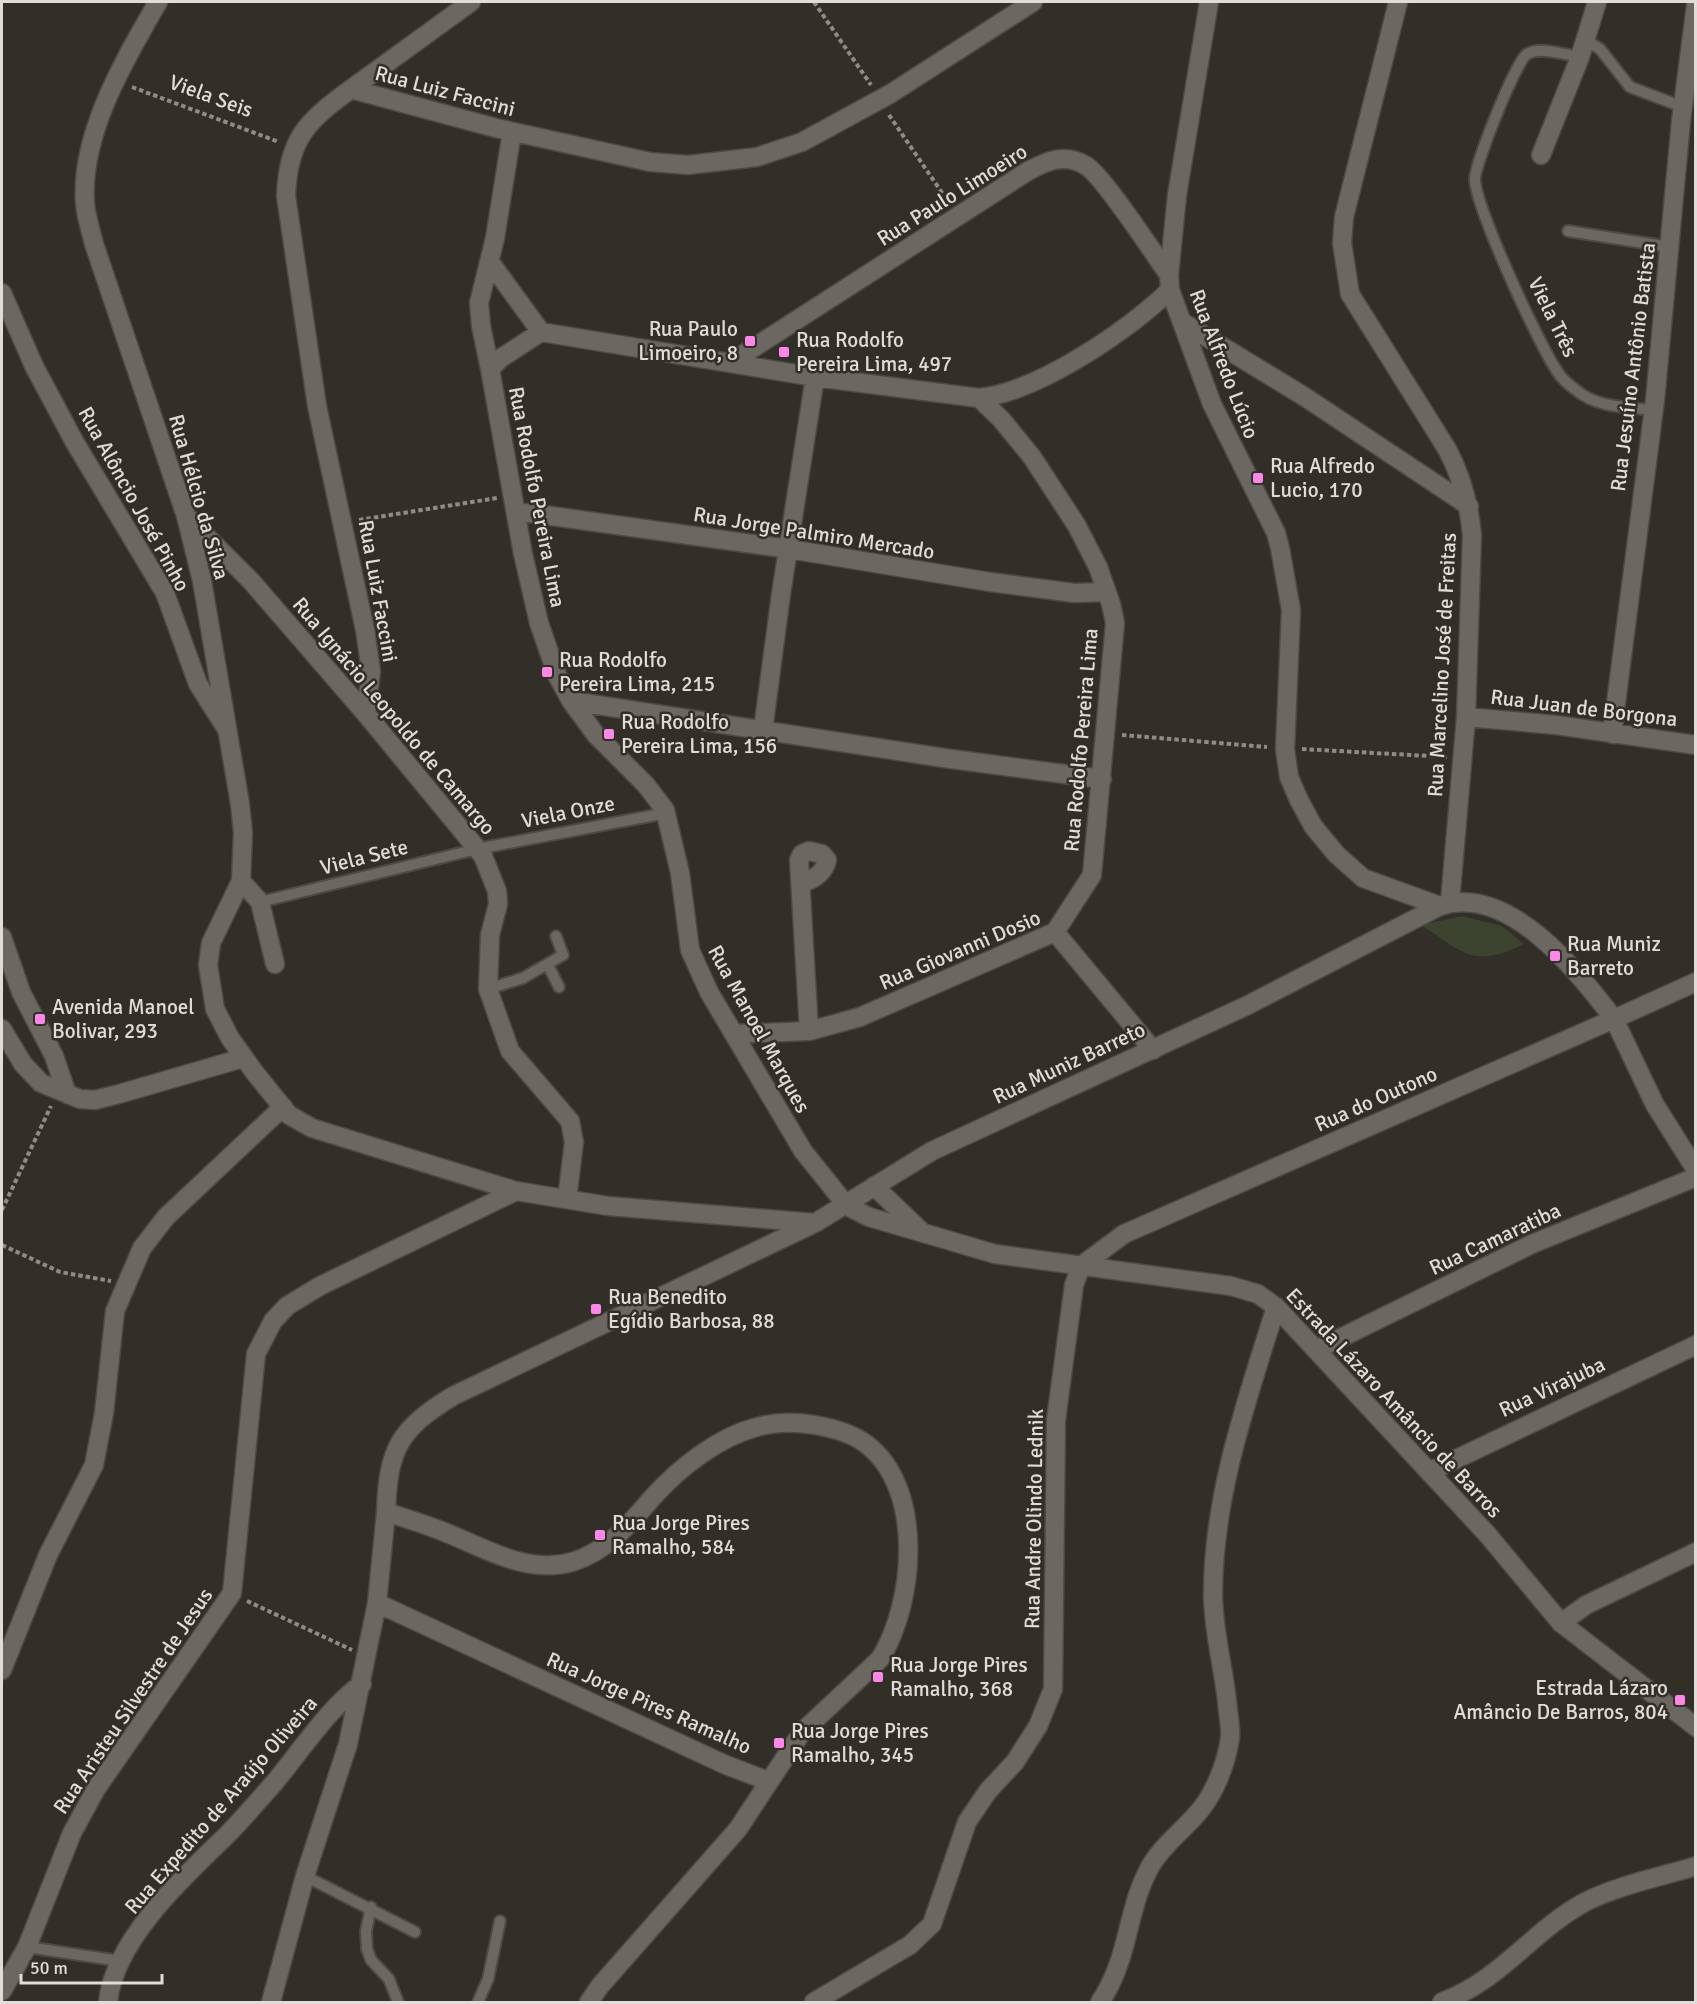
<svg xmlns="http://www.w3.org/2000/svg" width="1697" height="2004" viewBox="0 0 1697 2004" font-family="Signika,sans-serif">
<rect width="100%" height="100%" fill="#322e28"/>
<path fill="#3c432e" d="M 1462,916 L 1502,926 L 1524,944 C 1472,970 1462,951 1421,925 Z"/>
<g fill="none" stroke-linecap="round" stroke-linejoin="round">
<defs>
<path id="lane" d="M 1586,40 L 1600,49 L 1630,87 L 1683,107
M 1580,57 C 1566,55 1540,46 1527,54 C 1516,61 1475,164 1475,179 C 1475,206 1539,345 1557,371 C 1561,378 1569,385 1576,390 C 1597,408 1627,407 1653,410
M 1568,231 L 1670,247
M 260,902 L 477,849 L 666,813
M 548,965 L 559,987
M 488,989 L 523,978 L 563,955 L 556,936
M 305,1876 L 415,1932
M 371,1907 L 366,1931 L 367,1949 L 371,1960 L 389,1979 L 398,2002
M 27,1947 L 120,1961
M 478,2002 L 488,1979 L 500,1921"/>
<path id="street" d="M 1209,2 L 1177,195 L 1169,275 L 1170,290 L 1212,404 L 1276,533 L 1280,548 L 1291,610 L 1285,749 L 1289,777 L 1299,800 L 1313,826 L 1336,854 L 1363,878 L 1440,906
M 1398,2 L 1344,217 L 1342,243 L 1350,294 L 1447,449 C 1462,477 1469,503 1472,535 L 1466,717 L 1450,902
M 351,89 L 471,2
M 1541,155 L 1580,57 L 1597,2
M 490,262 L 541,332
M 2,293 L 34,366 L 74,441 L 165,593 L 198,684 L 226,728
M 1182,322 L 1305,397 L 1469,506
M 730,363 L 1028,171 C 1047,161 1064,153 1085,165 C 1102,174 1154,254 1169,275
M 490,369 L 481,326 L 479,303 L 495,238 L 512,132
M 979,398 C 1038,392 1127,331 1170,290
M 516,514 L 530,513 L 789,549 L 990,582 L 1074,593 L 1106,592
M 186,516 L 251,581 L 366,714 L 483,856 L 497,891 L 498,904 L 490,935 L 488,989 L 510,1051 L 570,1121 L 574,1142 L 567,1199
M 571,701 L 944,758 L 1102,779
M 366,714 L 371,671 L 365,630 L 317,406 L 286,196 C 288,139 307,121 351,89 L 496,128 L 650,162 L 688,165 L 757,157 L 802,142 L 890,94 L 1033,2
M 1466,717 L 1556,725 L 1696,745
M 763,730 L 781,594 L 815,377
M 1612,734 L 1655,400 L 1681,121 L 1696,5
M 241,881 L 260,902 L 275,964
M 802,883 C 815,879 824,873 827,860 L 822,854 L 809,851 L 802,854 L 799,860 L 809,1031
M 2,937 L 21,992 L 54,1056 L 67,1094
M 2,1029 L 23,1064 L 41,1083 L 80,1099 L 95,1100 L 119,1094 L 243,1058
M 735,1034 L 809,1031 L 860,1017 L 1055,932 L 1153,1050
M 847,1206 L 803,1151 L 709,992 L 690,950 L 680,873 L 665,810 L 646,785 L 596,735 L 571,701 L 557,675 L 539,623 L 523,554 L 490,369 L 501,358 L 541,332 L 815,377 L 979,398 L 1001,419 L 1032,457 L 1077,526 L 1098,567 L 1111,604 L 1115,623 L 1092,875 L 1055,932
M 1316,1350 L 1532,1244 L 1696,1177
M 1429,1472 L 1696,1345
M 377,1603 L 726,1765 L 768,1781
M 1561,1623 L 1586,1605 L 1696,1552
M 2,1670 L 48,1555 L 94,1465 L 104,1413 L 115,1311 L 142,1248 L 166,1217 L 283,1107
M 2,1991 L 27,1947 L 72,1833 L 96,1789 L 232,1593 L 256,1354 L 273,1321 L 287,1306 L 320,1286 L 516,1191
M 108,2002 C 114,1941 182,1878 225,1837 C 242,1820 258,1801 274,1783 C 300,1752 330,1706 362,1684
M 271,2002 L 305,1876 L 348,1744 L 377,1603 L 386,1512
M 814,2002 L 910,1945 L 932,1924 L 967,1822 L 988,1791 L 1015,1762 L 1038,1726 L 1053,1689 L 1056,1420 L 1074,1285 L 1081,1266 L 1124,1234 L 1614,1019 L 1655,1105 L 1696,1170
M 1100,2002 C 1130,1958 1126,1910 1150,1867 C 1161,1847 1180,1833 1195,1816 C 1214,1796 1226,1765 1230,1738 C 1231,1730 1229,1720 1228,1711 C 1225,1672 1213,1633 1213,1594 C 1213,1496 1247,1399 1276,1307
M 1442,2002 C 1501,1980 1532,1931 1585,1902 C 1619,1885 1660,1877 1696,1866"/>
<path id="secondary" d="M 158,2 C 125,59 80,134 85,203 C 86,217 91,231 94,244 L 186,516 L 202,581 L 240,804 L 243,833 L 241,881 L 211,943 L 208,965 L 215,1009 L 230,1038 L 255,1073 L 289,1115 L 312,1128 L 516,1191 L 608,1206 L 815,1223
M 874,1186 L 920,1230
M 847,1206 L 869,1217 L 995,1254 L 1231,1286 L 1258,1294 L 1276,1307 L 1487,1534 L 1561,1623 L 1696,1727
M 589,2002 L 600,1986 L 738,1829 L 802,1732 L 880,1659 C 915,1603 925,1488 866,1444 C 852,1433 832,1428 815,1425 C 796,1422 775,1422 757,1427 C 718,1437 679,1468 652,1498 C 630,1524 606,1552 572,1562 C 526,1575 483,1547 442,1531 C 424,1524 405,1518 386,1512 C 388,1449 399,1429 453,1396 L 815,1223 L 932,1151 L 1246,1006 L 1440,906 C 1509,883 1578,972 1614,1019 L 1696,982"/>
</defs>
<use href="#lane" stroke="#4d4a45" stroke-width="14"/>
<use href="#street" stroke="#4d4a45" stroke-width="21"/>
<use href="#secondary" stroke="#4d4a45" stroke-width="21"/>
<path stroke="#8f8c87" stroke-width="4" stroke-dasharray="4.5 3" stroke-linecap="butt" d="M 814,2 L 871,85
M 132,87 L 279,142
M 889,115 L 949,203
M 359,520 L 497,498
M 1122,735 L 1267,747
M 1302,749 L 1447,757
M 2,1210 L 51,1106
M 2,1245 L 60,1272 L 111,1281
M 247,1601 L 352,1650"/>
<use href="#lane" stroke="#6c6761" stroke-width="10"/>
<use href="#street" stroke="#6c6761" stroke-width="18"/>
<use href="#secondary" stroke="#6c6761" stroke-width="18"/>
</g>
<g fill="#fb87e6" stroke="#322e28" stroke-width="2">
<rect x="744" y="335" width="12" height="12" rx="3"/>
<rect x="778" y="346" width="12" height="12" rx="3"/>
<rect x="1252" y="472" width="12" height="12" rx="3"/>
<rect x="541" y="666" width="12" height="12" rx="3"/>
<rect x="603" y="728" width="12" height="12" rx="3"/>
<rect x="1549" y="950" width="12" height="12" rx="3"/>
<rect x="34" y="1013" width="12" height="12" rx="3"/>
<rect x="590" y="1303" width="12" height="12" rx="3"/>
<rect x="594" y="1529" width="12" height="12" rx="3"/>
<rect x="872" y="1671" width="12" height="12" rx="3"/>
<rect x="1674" y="1694" width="12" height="12" rx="3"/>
<rect x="773" y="1737" width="12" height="12" rx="3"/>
</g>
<g text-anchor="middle" stroke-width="5" stroke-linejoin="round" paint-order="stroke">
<g font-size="21" fill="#e0ddd9" stroke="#322e28">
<text transform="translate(445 91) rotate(15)" y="7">Rua Luiz Faccini</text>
<text transform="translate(211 96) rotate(20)" y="7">Viela Seis</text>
<text transform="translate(952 195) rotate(-32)" y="7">Rua Paulo Limoeiro</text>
<text transform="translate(1553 317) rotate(64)" y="7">Viela Três</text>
<text transform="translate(1224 364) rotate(69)" y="7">Rua Alfredo Lúcio</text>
<text transform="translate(1633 367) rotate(-83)" y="7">Rua Jesuíno Antônio Batista</text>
<text transform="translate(199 497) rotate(74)" y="7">Rua Hélcio da Silva</text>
<text transform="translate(537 497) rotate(79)" y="7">Rua Rodolfo Pereira Lima</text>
<text transform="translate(134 499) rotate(61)" y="7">Rua Alôncio José Pinho</text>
<text transform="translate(814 533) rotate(9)" y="7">Rua Jorge Palmiro Mercado</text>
<text transform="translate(378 591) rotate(80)" y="7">Rua Luiz Faccini</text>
<text transform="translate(1442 665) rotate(-87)" y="7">Rua Marcelino José de Freitas</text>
<text transform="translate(1584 708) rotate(7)" y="7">Rua Juan de Borgona</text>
<text transform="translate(394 716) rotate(50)" y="7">Rua Ignácio Leopoldo de Camargo</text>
<text transform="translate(1081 740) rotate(-85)" y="7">Rua Rodolfo Pereira Lima</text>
<text transform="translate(568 812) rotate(-11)" y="7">Viela Onze</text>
<text transform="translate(364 857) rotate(-14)" y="7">Viela Sete</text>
<text transform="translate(960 950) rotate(-23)" y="7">Rua Giovanni Dosio</text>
<text transform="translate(759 1029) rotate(61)" y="7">Rua Manoel Marques</text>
<text transform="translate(1069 1063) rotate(-25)" y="7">Rua Muniz Barreto</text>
<text transform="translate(1376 1099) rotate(-24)" y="7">Rua do Outono</text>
<text transform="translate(1495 1239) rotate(-25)" y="7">Rua Camaratiba</text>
<text transform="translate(1552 1387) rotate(-25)" y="7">Rua Virajuba</text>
<text transform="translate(1394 1403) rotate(47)" y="7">Estrada Lázaro Amâncio de Barros</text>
<text transform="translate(1034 1519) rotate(-89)" y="7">Rua Andre Olindo Lednik</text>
<text transform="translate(133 1701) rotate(-56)" y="7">Rua Aristeu Silvestre de Jesus</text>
<text transform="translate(649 1703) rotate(24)" y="7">Rua Jorge Pires Ramalho</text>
<text transform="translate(221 1805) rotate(-49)" y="7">Rua Expedito de Araújo Oliveira</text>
</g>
<g font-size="21" fill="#e0ddd9" stroke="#322e28" text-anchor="start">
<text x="738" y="336" text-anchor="end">Rua Paulo<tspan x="738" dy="24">Limoeiro, 8</tspan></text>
<text x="796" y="347">Rua Rodolfo<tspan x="796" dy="24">Pereira Lima, 497</tspan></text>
<text x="1270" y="473">Rua Alfredo<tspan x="1270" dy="24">Lucio, 170</tspan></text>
<text x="559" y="667">Rua Rodolfo<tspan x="559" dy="24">Pereira Lima, 215</tspan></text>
<text x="621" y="729">Rua Rodolfo<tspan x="621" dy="24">Pereira Lima, 156</tspan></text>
<text x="1567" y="951">Rua Muniz<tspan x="1567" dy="24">Barreto</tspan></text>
<text x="52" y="1014">Avenida Manoel<tspan x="52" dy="24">Bolivar, 293</tspan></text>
<text x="608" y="1304">Rua Benedito<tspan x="608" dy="24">Egídio Barbosa, 88</tspan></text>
<text x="612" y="1530">Rua Jorge Pires<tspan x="612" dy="24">Ramalho, 584</tspan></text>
<text x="890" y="1672">Rua Jorge Pires<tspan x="890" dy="24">Ramalho, 368</tspan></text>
<text x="1668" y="1695" text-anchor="end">Estrada Lázaro<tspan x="1668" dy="24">Amâncio De Barros, 804</tspan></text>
<text x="791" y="1738">Rua Jorge Pires<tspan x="791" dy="24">Ramalho, 345</tspan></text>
</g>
</g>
<rect width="1697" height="2004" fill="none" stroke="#e0ddd9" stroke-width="6"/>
<path d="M21 1974v9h141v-9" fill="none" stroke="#e0ddd9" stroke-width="3"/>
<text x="30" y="1974" font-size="18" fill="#e0ddd9" stroke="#322e28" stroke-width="4.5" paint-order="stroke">50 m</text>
</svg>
